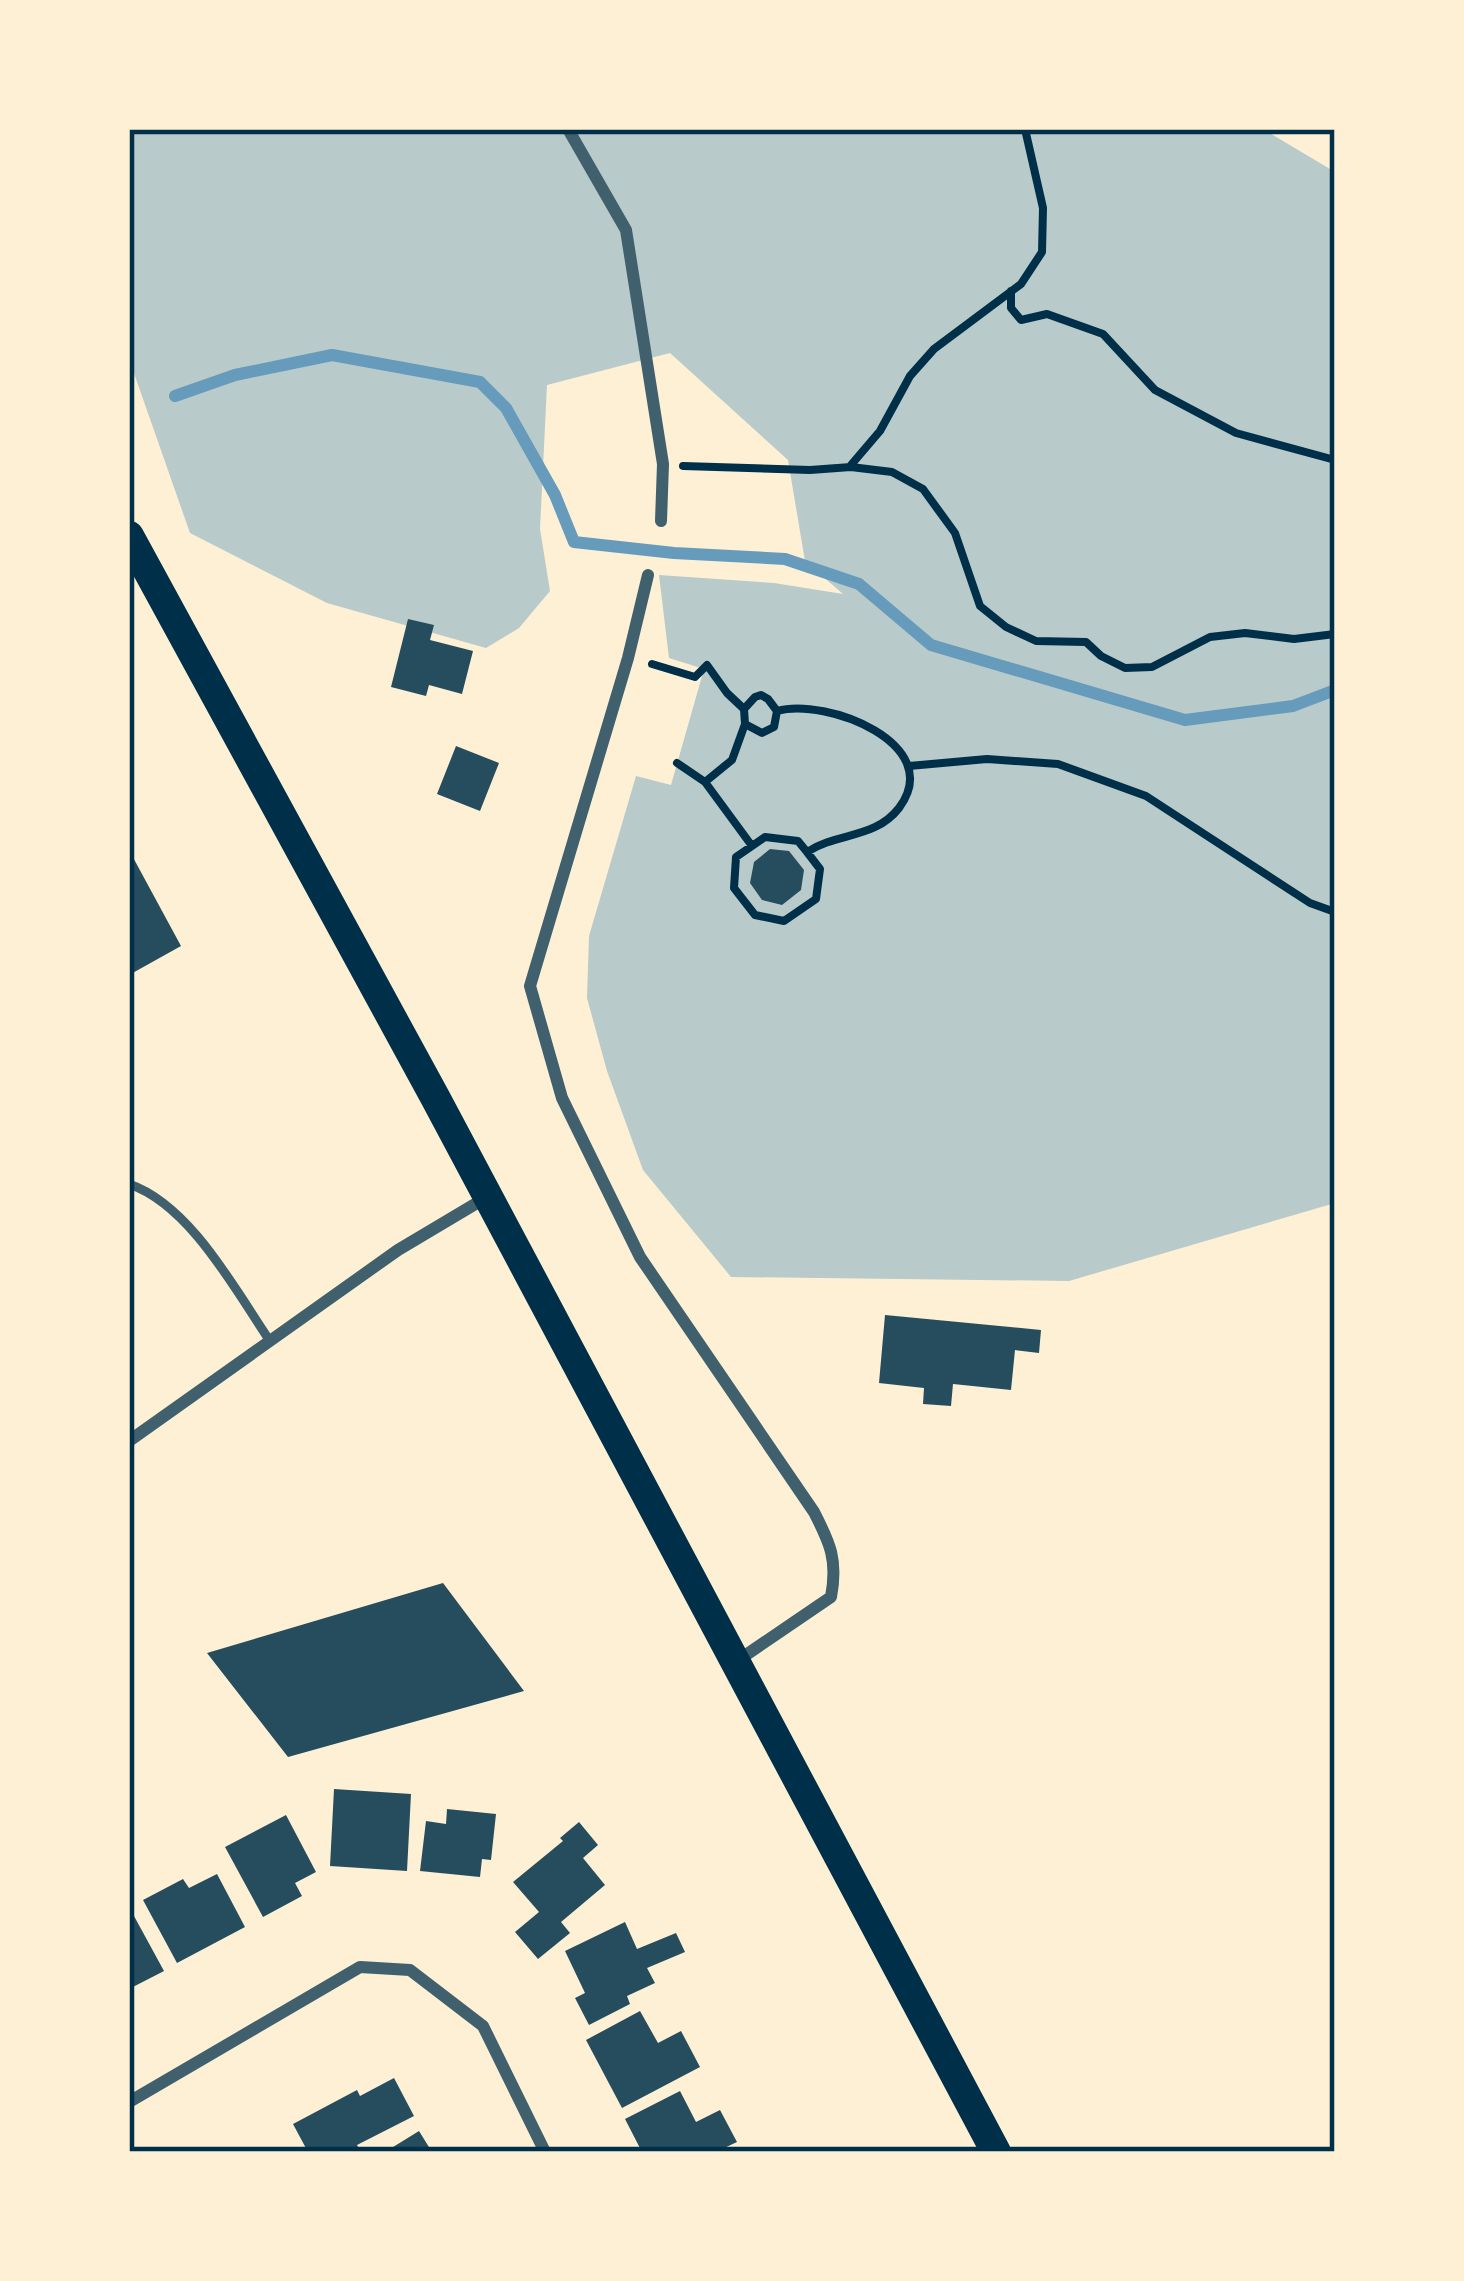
<svg xmlns="http://www.w3.org/2000/svg" width="1464" height="2281" viewBox="0 0 1464 2281" font-family="'Playfair Display',serif">
<rect width="100%" height="100%" fill="#fdf0d5"/>
<path fill="#b9caca" d="M 129,129 L 1263,129 L 1335,172 L 1335,1203 L 1069,1281 L 731,1277 L 643,1170 L 607,1071 L 587,998 L 589,936 L 636,776 L 671,785 L 704,669 L 669,658 L 659,575 L 774,583 L 843,594 L 805,561 L 788,460 L 670,353 L 547,385 L 540,529 L 550,591 L 519,628 L 486,648 L 327,603 L 190,533 L 129,359 Z"/>
<g fill="none" stroke-linecap="round" stroke-linejoin="round">
<path stroke="#669bbc" stroke-width="12" d="M 175,396 L 235,375 L 332,355 L 480,382 L 506,408 L 555,495 L 574,542 L 674,553 L 785,559 L 859,584 L 931,645 L 1185,720 L 1293,706 L 1335,690"/>
</g>
<path fill="#264d5e" d="M 408,619 L 434,625 L 430,640 L 473,651 L 462,694 L 429,685 L 426,696 L 391,687 Z
M 456,746 L 499,763 L 480,811 L 437,794 Z
M 770,849 L 789,851 L 804,870 L 801,890 L 782,905 L 762,900 L 750,883 L 754,862 Z
M 129,850 L 181,946 L 129,975 Z
M 885,1315 L 1041,1330 L 1039,1353 L 1015,1350 L 1011,1390 L 953,1384 L 951,1406 L 923,1404 L 924,1388 L 879,1383 Z
M 443,1583 L 524,1691 L 288,1757 L 207,1653 Z
M 334,1789 L 411,1794 L 407,1871 L 330,1866 Z
M 447,1809 L 496,1814 L 491,1860 L 482,1859 L 480,1877 L 420,1871 L 426,1821 L 446,1824 Z
M 286,1815 L 316,1872 L 295,1883 L 302,1896 L 263,1917 L 225,1847 Z
M 579,1822 L 598,1845 L 583,1858 L 605,1885 L 561,1922 L 570,1933 L 538,1959 L 515,1932 L 539,1912 L 513,1882 L 563,1841 L 560,1838 Z
M 217,1874 L 245,1927 L 177,1963 L 143,1900 L 183,1879 L 189,1888 Z
M 134,1916 L 164,1971 L 129,1989 L 129,1919 Z
M 625,1922 L 637,1949 L 676,1933 L 685,1952 L 647,1968 L 655,1983 L 627,1996 L 630,2004 L 589,2025 L 575,1998 L 585,1993 L 565,1951 Z
M 640,2011 L 658,2043 L 681,2031 L 700,2067 L 622,2108 L 586,2040 Z
M 394,2078 L 414,2116 L 357,2145 L 359,2149 L 354,2152 L 308,2152 L 293,2124 L 357,2090 L 360,2096 Z
M 680,2091 L 696,2122 L 720,2110 L 737,2142 L 722,2149 L 724,2152 L 642,2152 L 625,2119 Z
M 419,2131 L 432,2152 L 385,2152 Z"/>
<g fill="none" stroke-linecap="round" stroke-linejoin="round">
<path stroke="#003049" stroke-width="8" d="M 1011,291 L 1011,308 L 1021,320 L 1047,314 L 1103,334 L 1155,390 L 1236,433 L 1335,460
M 851,465 L 880,431 L 910,376 L 934,349 L 1021,284 L 1042,252 L 1043,208 L 1025,129
M 683,466 L 810,470 L 851,467 L 892,472 L 923,489 L 955,533 L 980,606 L 1006,627 L 1036,641 L 1086,642 L 1101,656 L 1125,668 L 1152,667 L 1210,637 L 1245,633 L 1294,639 L 1335,634
M 652,664 L 695,677 L 707,665 L 727,693 L 744,709 L 745,724 L 762,733 L 774,727 L 777,711 C 826,697 947,744 899,808 C 875,839 838,832 807,852 L 798,841 L 765,837 L 752,846 L 705,782 L 677,763
M 744,709 L 755,697 L 761,695 L 768,699 L 777,711
M 909,766 L 987,759 L 1058,764 L 1146,796 L 1310,903 L 1335,912
M 705,782 L 732,760 L 745,724
M 752,846 L 736,857 L 734,888 L 755,915 L 784,921 L 816,899 L 820,869 L 807,852"/>
<path stroke="#3f606c" stroke-width="9" d="M 129,1184 C 190,1205 234,1288 270,1341"/>
<path stroke="#3f606c" stroke-width="12" d="M 568,129 L 626,230 L 663,464 L 661,521
M 648,575 L 628,658 L 530,986 L 562,1098 L 640,1257 L 814,1512 C 830,1543 838,1560 831,1597 L 737,1661
M 129,1441 L 398,1250 L 487,1197
M 129,2102 L 360,1967 L 410,1970 L 483,2026 L 545,2152"/>
<path stroke="#003049" stroke-width="30" d="M 129,536 L 436,1099 L 996,2152"/>
</g>
<rect width="1464" height="2281" fill="none" stroke="#fdf0d5" stroke-width="264"/>
<rect x="132" y="132" width="1200" height="2017" fill="none" stroke="#003049" stroke-width="4.5"/>
</svg>
